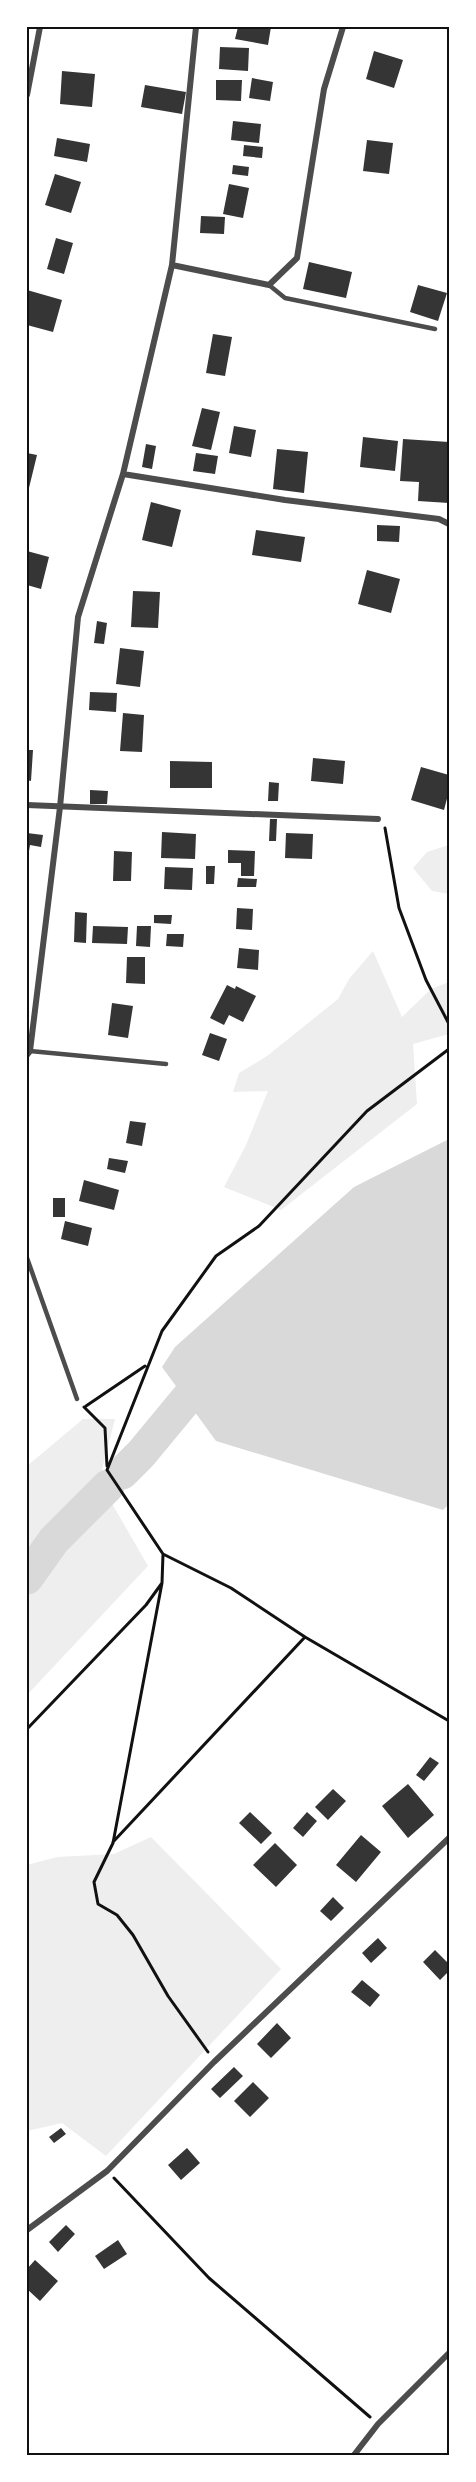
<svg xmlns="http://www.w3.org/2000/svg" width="476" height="2482" viewBox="0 0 476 2482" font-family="Ubuntu,sans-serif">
<rect width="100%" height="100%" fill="#fff"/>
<path fill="#eee" d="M 449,845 L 449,894 L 432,891 L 413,868 L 427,852 Z
M 373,951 L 402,1017 L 431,989 L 449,982 L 449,1034 L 413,1044 L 417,1104 L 281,1210 L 224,1187 L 246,1145 L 268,1091 L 233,1092 L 239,1073 L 267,1056 L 338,999 L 349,979 Z
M 83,1419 L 115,1419 L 99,1481 L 148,1566 L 27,1695 L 27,1466 Z
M 151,1837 L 281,1969 L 106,2156 L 62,2123 L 27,2131 L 27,1865 L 57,1857 L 114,1854 Z"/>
<path fill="#d9d9d9" d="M 449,1139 L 449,1504 L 443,1510 L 216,1441 L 162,1367 L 175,1347 L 354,1187 Z"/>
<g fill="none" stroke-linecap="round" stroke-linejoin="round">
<path stroke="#d9d9d9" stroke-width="33" d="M 122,1473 L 141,1454 L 194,1390 L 226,1390
M 27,1578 L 54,1540 L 108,1486"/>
</g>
<path fill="#353535" d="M 238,27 L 271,27 L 268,45 L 235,39 Z
M 220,47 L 249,48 L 248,71 L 219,69 Z
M 374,51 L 403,60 L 394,88 L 366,79 Z
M 62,71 L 95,74 L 92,107 L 60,104 Z
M 252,78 L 273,82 L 270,101 L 249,98 Z
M 216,80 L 242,80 L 241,101 L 216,100 Z
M 145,85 L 186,92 L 182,114 L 141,107 Z
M 233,121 L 261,124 L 259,143 L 231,140 Z
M 57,138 L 90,144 L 87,162 L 54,156 Z
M 367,140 L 393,143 L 389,174 L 363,171 Z
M 244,145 L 263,147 L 262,158 L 243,156 Z
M 233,165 L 249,167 L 248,176 L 232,174 Z
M 55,174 L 81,182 L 71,213 L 45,205 Z
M 229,184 L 249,188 L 243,218 L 223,214 Z
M 201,216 L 225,217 L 224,234 L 200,233 Z
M 56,238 L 73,243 L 64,274 L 47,269 Z
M 309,262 L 352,272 L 346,298 L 303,289 Z
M 418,285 L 447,293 L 438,321 L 410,312 Z
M 27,290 L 62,300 L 53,332 L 27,325 Z
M 213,334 L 232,337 L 225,376 L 206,373 Z
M 202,408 L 220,412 L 211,450 L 192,446 Z
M 234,426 L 256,430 L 251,457 L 229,453 Z
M 363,437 L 398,441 L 395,471 L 360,467 Z
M 403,439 L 449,442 L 449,503 L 418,501 L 419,482 L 400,481 Z
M 146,444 L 156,446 L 152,469 L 142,467 Z
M 277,449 L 308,452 L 304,493 L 273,489 Z
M 27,453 L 37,455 L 28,492 L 27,492 Z
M 196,453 L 218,456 L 215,474 L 193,471 Z
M 151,502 L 181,510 L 172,547 L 142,540 Z
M 377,525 L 400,526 L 399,542 L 377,541 Z
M 256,530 L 305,537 L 301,562 L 252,555 Z
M 27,551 L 49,557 L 41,589 L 27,585 Z
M 367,570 L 400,579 L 391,613 L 358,604 Z
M 133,591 L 160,592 L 158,628 L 131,627 Z
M 97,621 L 107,623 L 104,644 L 94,643 Z
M 120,648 L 144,651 L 140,687 L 116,684 Z
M 90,692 L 117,693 L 116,712 L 89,710 Z
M 123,713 L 144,715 L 142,752 L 120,751 Z
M 27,750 L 33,750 L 31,781 L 27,780 Z
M 313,758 L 345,761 L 343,784 L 311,781 Z
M 170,761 L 212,762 L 212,788 L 170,788 Z
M 421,767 L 449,775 L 449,791 L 444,810 L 411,800 Z
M 269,782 L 279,783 L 278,801 L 268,801 Z
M 90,790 L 108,791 L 107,804 L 90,804 Z
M 270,819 L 277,819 L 276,841 L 269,841 Z
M 162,832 L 196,834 L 195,859 L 161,858 Z
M 27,833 L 43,835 L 41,847 L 30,845 L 28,857 Z
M 286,833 L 313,834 L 312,859 L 285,858 Z
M 228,850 L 255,851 L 254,876 L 241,876 L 241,863 L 228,863 Z
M 114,851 L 132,852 L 131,881 L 113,881 Z
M 206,866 L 215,866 L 214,884 L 206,884 Z
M 165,867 L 193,868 L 192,890 L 164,889 Z
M 238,878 L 257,879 L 256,887 L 237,887 Z
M 237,908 L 253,909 L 252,930 L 236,929 Z
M 75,912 L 87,913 L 86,943 L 74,942 Z
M 154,915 L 172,915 L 171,924 L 154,923 Z
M 93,926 L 128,927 L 127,944 L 92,943 Z
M 137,926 L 151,926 L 150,947 L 136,946 Z
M 167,934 L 184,934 L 183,947 L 166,946 Z
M 239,948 L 259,950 L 258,970 L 237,968 Z
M 127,957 L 145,957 L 145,984 L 126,983 Z
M 227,985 L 235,989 L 236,986 L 256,996 L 243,1022 L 229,1015 L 224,1025 L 210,1018 Z
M 112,1003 L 133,1006 L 128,1038 L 108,1035 Z
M 210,1033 L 227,1039 L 219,1061 L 202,1055 Z
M 130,1121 L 146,1123 L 142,1146 L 126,1143 Z
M 109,1158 L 128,1161 L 125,1173 L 107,1169 Z
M 84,1180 L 119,1190 L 114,1210 L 79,1201 Z
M 53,1198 L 65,1198 L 65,1217 L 53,1217 Z
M 65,1221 L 92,1228 L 88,1246 L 61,1239 Z
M 430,1757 L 439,1763 L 424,1781 L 416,1775 Z
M 408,1784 L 434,1815 L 408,1838 L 382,1806 Z
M 333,1789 L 346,1801 L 328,1820 L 315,1807 Z
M 250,1812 L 272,1833 L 261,1844 L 239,1823 Z
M 307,1812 L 317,1821 L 303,1837 L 293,1828 Z
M 361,1835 L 381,1852 L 356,1882 L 336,1865 Z
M 275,1843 L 297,1865 L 276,1887 L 253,1865 Z
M 333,1897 L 344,1908 L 331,1921 L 320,1911 Z
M 378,1938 L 387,1948 L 371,1963 L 362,1953 Z
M 435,1950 L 449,1964 L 449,1971 L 440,1980 L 423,1962 Z
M 362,1980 L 380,1995 L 370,2007 L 351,1992 Z
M 277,2023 L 291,2038 L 271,2058 L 257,2044 Z
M 234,2067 L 243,2076 L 220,2098 L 211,2089 Z
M 253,2082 L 269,2098 L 250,2117 L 234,2101 Z
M 61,2128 L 66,2134 L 54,2143 L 49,2137 Z
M 187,2148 L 200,2163 L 181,2180 L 168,2165 Z
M 66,2225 L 75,2234 L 58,2252 L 49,2242 Z
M 118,2240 L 127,2254 L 104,2269 L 95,2256 Z
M 35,2260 L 58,2281 L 40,2301 L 27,2289 L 27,2269 Z"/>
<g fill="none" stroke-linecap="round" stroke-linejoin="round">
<path stroke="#111" stroke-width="3" d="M 385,828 L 399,908 L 426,980 L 449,1024
M 86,1406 L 145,1366
M 84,1407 L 105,1428 L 107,1466
M 162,1583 L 113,1843 L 94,1882 L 98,1904 L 117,1915 L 133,1935 L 168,1996 L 208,2052
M 305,1637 L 231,1588 L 163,1554 L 107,1470 L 162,1331 L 216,1256 L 259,1226 L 367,1111 L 449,1049
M 27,1729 L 146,1605 L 162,1583 L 163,1554
M 113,1842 L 305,1637 L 449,1721
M 114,2178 L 209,2278 L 370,2417"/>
<path stroke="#4c4c4c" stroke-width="4.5" d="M 269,285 L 285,298 L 435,329
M 30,1051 L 166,1064
M 27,1258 L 77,1399"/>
<path stroke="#4c4c4c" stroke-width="6" d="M 27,95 L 40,27
M 172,265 L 269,285 L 297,258 L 324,89 L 343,27
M 123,474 L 285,500 L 439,519 L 449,524
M 27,805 L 378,819
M 27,1055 L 30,1051 L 60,807 L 78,617 L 123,474 L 172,265 L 196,27
M 27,2230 L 107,2171 L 214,2062 L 449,1838
M 354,2455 L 378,2424 L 449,2353"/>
</g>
<rect width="476" height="2482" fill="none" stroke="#ffffff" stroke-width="57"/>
<rect x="28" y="28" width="420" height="2426" fill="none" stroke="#111" stroke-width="2"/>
</svg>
